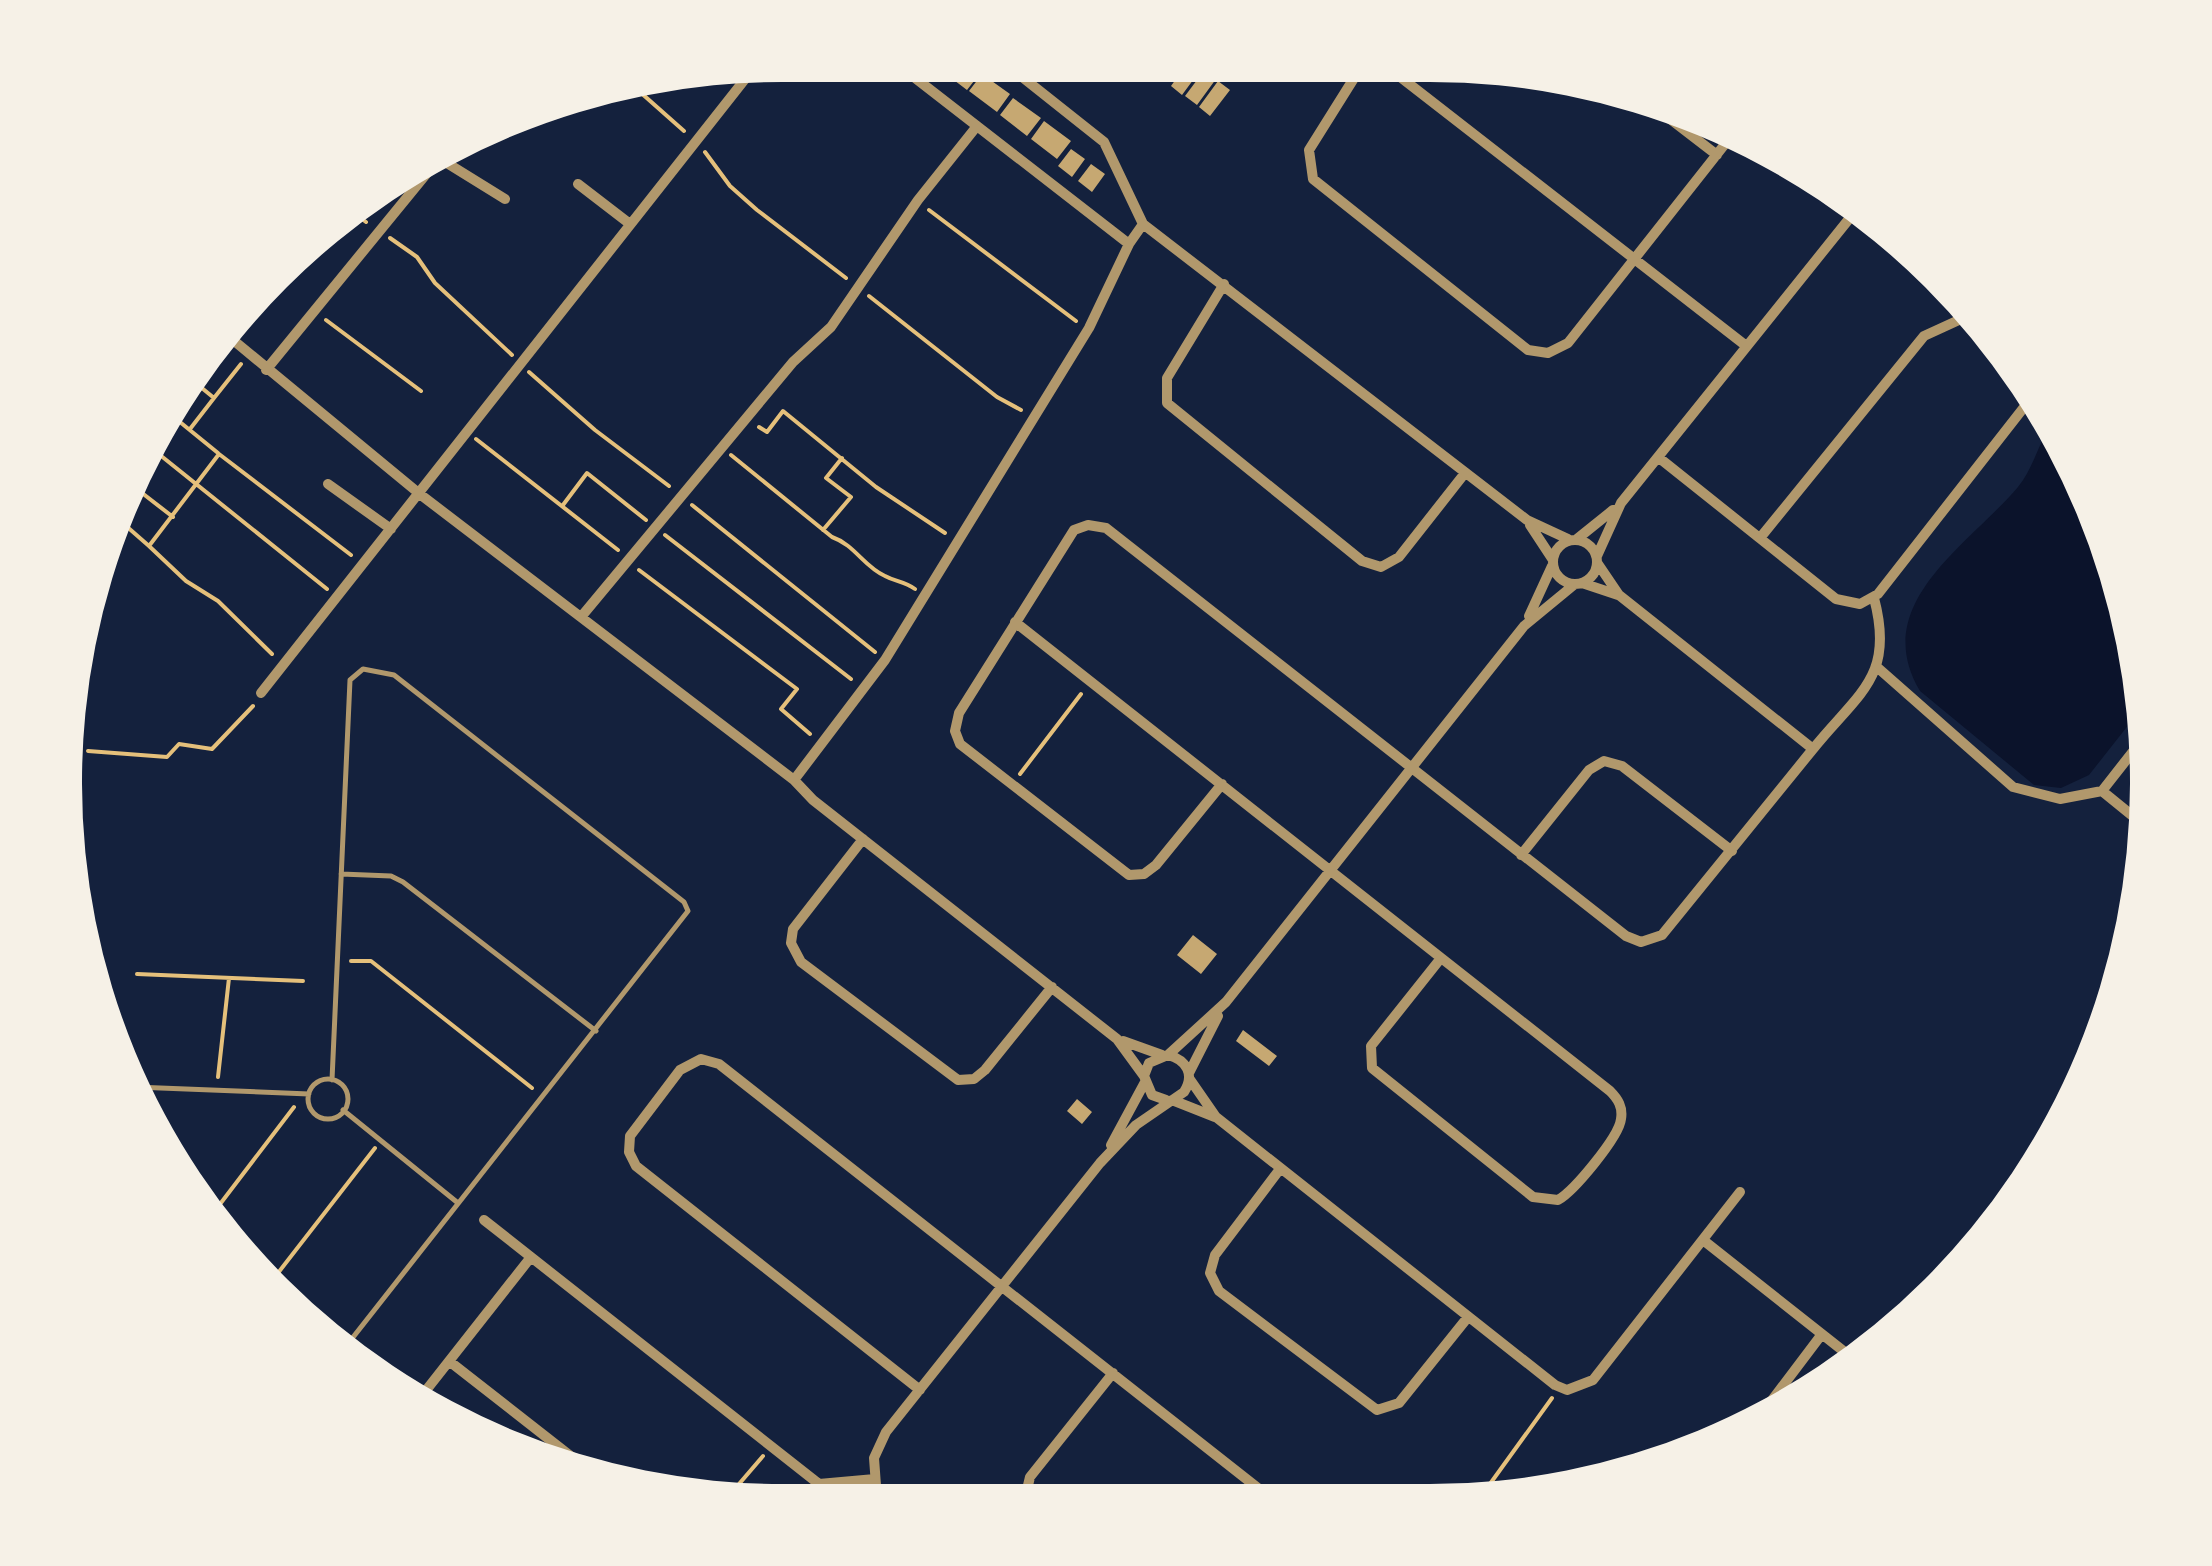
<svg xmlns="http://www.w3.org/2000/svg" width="2212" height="1566" viewBox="0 0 2212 1566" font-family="'Open Sans',sans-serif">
<rect width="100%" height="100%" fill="#14213d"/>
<path fill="#0b132b" d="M 2051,425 L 2109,552 L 2141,709 L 2089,775 L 2061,788 L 2034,785 L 1920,691 C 1868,604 1969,545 2018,487 C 2033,469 2038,444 2051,425 Z"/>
<path fill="#c6a872" d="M 938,68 L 976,68 L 981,72 L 967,90 Z
M 1181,72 L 1199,72 L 1182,95 L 1171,86 Z
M 1203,72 L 1216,79 L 1197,105 L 1185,96 Z
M 982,74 L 1010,94 L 997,112 L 969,91 Z
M 1218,81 L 1230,90 L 1210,116 L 1199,107 Z
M 1013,98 L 1041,118 L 1027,136 L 1000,115 Z
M 1044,121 L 1071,141 L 1057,159 L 1031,139 Z
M 1071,149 L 1085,159 L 1072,177 L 1058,166 Z
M 1091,164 L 1105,174 L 1092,192 L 1078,181 Z
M 1193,935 L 1217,954 L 1201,974 L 1177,955 Z
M 1243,1030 L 1277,1056 L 1269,1066 L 1236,1041 Z
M 1077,1099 L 1092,1112 L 1082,1124 L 1067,1111 Z"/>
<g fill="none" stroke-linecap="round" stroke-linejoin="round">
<path stroke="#e5c07b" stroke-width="4" d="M 646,83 L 640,92 L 684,131
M 705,152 L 730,186 L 757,210 L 846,278
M 929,210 L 1076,321
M 354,213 L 366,222
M 390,238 L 417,257 L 435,283 L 512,355
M 869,296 L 997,397 L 1021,410
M 326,320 L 421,391
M 529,372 L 595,430 L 669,486
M 197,384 L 214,398 L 241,364
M 175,418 L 218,453
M 759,427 L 767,432 L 783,411 L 876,487 L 945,533
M 190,429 L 214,398
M 476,439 L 618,550
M 155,451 L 327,589
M 731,455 L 832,537 C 855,545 864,567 885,576 C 896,582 904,581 915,589
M 133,486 L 173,517
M 563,505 L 587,473 L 646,520
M 692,505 L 875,652
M 117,518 L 149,546 L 219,454 L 351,555
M 823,530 L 851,497 L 826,478 L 842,458
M 665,535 L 851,679
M 149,546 L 186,581 L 218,601 L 272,654
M 639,570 L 797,689 L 781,709 L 810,734
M 88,751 L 167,757 L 179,744 L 212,749 L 253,706
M 1020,774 L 1081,694
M 351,961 L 371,961 L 532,1088
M 137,974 L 303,981
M 218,1077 L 229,978
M 214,1212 L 294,1107
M 271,1282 L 375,1148
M 1482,1495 L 1552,1398
M 727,1498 L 763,1456"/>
<path stroke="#b1986c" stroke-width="5" d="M 341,874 L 391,876 L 403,882 L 596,1031
M308 1099a20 20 0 1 1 40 0a20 20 0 1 1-40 0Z
M 332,1080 L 350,680 L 363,669 L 394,675 L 684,902 L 688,911 L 343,1350
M 135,1087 L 309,1094
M 343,1110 L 458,1203"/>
<path stroke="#b1986c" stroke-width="10" d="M 901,67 L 1129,244
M 1012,69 L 1104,142 L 1143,224 L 1527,520 L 1568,539
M 1356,75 L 1309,150 L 1313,179 L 1528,350 L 1548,353 L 1568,343 L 1729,139
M 1399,76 L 1745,345
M 1665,115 L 1717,155
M 442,160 L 505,199
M 578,184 L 630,224
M 1224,284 L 1167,378 L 1167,403 L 1362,561 L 1381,567 L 1399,557 L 1465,473
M 227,335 L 421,495 L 794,780 L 813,800 L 1117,1039 L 1144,1076
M 266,370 L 436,162
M 1658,457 L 1836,599 L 1860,604 L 1878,594 L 2032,397
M 328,484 L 391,529
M 1530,525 L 1553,560
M 1760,538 L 1924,336 L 1972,314
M 1577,539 L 1613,510
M1553 562a22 22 0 1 1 44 0a22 22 0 1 1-44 0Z
M 1597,556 L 1621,503 L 1853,214
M 1582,583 L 1618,595
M 1529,616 L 1552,566
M 581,617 L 793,362 L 831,327 L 918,200 L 977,126
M 1015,622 L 1610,1091 C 1618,1099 1623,1107 1621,1119 C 1619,1137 1574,1191 1558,1200 L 1533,1197 L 1372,1068 L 1371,1046 L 1441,958
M 1878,668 L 2013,787 L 2060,799 L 2102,791
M 261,693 L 753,69
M 2142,740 L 2102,791 L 2145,826
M 1813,749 C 1859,692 1895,677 1874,598
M 794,780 L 885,660 L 1089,328 L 1129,244 L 1143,224
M 1222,784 L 1156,865 L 1144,874 L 1129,875 L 960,744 L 955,731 L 959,713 L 1074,530 L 1088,525 L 1106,528 L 1626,936 L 1641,942 L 1662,935 L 1813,749 L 1619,595 L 1598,564
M 863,839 L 793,929 L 791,943 L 801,962 L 958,1080 L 974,1079 L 985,1070 L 1052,987
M 1521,855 L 1589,770 L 1604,761 L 1622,766 L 1732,851
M 1123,1041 L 1162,1055
M 1168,1055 L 1226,1002 L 1524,626 L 1575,584
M 1189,1073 L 1218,1016
M 1189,1078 L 1216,1117 L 1555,1385 L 1567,1390 L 1593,1380 L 1740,1192
M 1172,1100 L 1215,1117
M 1111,1145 L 1145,1082
M 1280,1169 L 1215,1255 L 1210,1273 L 1219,1291 L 1377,1410 L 1399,1403 L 1468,1317
M 484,1220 L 819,1484 L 875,1479
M 1703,1240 L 1851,1357
M 449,1361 L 596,1476
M 920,1390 L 636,1166 L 629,1152 L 630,1136 L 680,1070 L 701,1059 L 719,1064 L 1268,1496
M 420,1398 L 531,1257
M 1757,1420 L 1822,1334
M 1025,1498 L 1030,1477 L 1113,1373
M 877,1499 L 874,1458 L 886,1432 L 1100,1163 L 1136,1125 L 1184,1092 C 1195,1075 1187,1060 1168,1055 L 1149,1063 L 1144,1076 L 1152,1095 L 1166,1100"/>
</g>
<path d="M0 0H2212V1566H0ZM782 82H1430A700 700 0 0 1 2130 782V784A700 700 0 0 1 1430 1484H782A700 700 0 0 1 82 784V782A700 700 0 0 1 782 82Z" fill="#f6f1e7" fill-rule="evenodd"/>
</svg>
